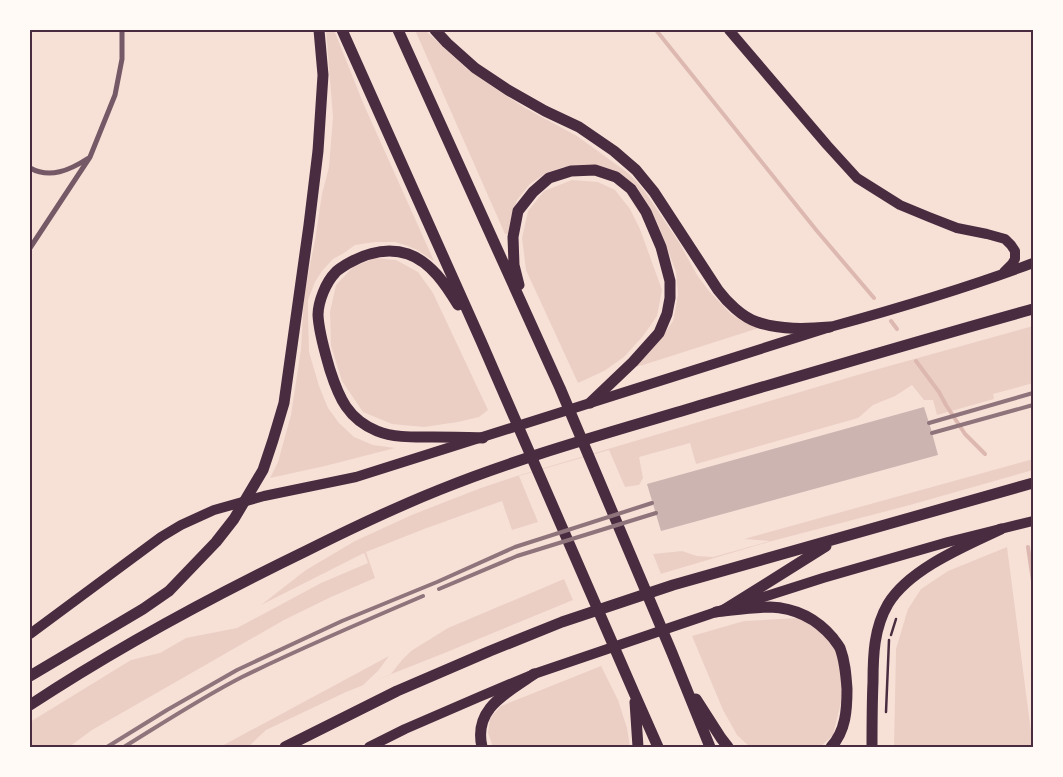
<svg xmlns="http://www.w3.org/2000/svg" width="1063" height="777" viewBox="0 0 1063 777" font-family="'Times New Roman',serif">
<rect width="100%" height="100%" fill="#f7e1d7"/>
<path fill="#ebcfc5" d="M 326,30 L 334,30 L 364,105 L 434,261 L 417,250 L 408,246 L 395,242 L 375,242 L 355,245 L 344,253 L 333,259 L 322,271 L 315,282 L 308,300 L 308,313 L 309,352 L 319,386 L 328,408 L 339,423 L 354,437 L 373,445 L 395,448 L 325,466 L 270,478 L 278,462 L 291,415 L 301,349 L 304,295 L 315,240 L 322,194 L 329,167 L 333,117 Z
M 415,30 L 425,30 L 467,69 L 496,89 L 525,108 L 577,136 L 628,173 L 638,183 L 646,193 L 680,244 L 697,275 L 709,291 L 731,314 L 742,321 L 762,327 L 643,365 L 633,367 L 660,340 L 673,321 L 678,295 L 676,272 L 658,224 L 642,195 L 626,179 L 593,165 L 564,167 L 546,173 L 530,184 L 517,200 L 511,217 L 508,234 L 505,234 Z
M 572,180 L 598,182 L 615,190 L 630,209 L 640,229 L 662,290 L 657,316 L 643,336 L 624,357 L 604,371 L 578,383 L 526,270 L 522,238 L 528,211 L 544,191 Z
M 375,258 L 396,260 L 418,272 L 433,293 L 488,410 L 479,417 L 458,422 L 424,427 L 392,424 L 363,412 L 342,381 L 331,346 L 330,312 L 336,285 L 353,267 Z
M 1033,326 L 1033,383 L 993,394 L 994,399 L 937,415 L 933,400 L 924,400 L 912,385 L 895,396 L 873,405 L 858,418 L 696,464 L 690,443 L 639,457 L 643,478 L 639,485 L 625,487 L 609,450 L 519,476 L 538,522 L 512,530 L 502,501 L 424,529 L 366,552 L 375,578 L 331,597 L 284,620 L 92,730 L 69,747 L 30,747 L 30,722 L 131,660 L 160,653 L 186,638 L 237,628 L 321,583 L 368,563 L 364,553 L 261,605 L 306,570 L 355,541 L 414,514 L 481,488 L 517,476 L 871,371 Z
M 1033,459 L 1033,470 L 910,505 L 772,541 L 573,600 L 442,654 L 346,692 L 266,730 L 248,747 L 220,747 L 389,656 L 378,671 L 363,685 L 390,675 L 402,660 L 411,651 L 448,628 L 564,579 L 573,600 L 661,574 L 653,554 L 682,551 L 697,556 L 713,557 L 770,541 L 744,539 Z
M 1007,547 L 1033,747 L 894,747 L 896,649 L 908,609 L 921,589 L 948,571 Z
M 799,618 L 820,631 L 838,650 L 843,676 L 841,702 L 833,735 L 820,747 L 750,747 L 737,735 L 723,710 L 692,636 L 744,621 Z
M 601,666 L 618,700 L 627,728 L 630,747 L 493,747 L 488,733 L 490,718 L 501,706 Z"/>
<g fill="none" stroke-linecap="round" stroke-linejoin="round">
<path stroke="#dcb8b0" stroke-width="4" d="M 656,30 L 817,231 L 874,298
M 891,321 L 897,329
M 916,361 L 939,392 L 946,405 L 965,434 L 985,454
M 1028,547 L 1033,581"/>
</g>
<path fill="#ccb4b1" d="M 924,407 L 931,429 L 938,455 L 661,531 L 647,484 Z"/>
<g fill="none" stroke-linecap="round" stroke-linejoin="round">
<path stroke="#4a2c40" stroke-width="2.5" d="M 891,635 L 896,619
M 886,712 L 889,640"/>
<path stroke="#755966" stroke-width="5" d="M 30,168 C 50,179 70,170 87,159
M 30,248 L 90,157 L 115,95 L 122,59 L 122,30"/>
<path stroke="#4a2c40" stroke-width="10" d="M 729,30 L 827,145 L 857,178 L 900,205 L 929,217 L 957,228 L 987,234 L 1005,239 L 1011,245 L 1015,251 L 1015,259 L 1012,264 L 1004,272
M 30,634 L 161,537 L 181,525 L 214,510 L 264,496 L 356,477 L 830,327 C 899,308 967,288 1033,263
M 369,747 L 405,729 L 479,697 L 534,674 L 716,612 L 823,578 L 948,542 L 1033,521"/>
<path stroke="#4a2c40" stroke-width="11" d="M 342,30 L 481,341 L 635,695 L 658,747
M 398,30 L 560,388 L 672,653 L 710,747
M 435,30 L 447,43 L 475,68 L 508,90 L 545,111 L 579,127 L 614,151 L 636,170 L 654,192 L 718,290 C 727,302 742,317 757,322 C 780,330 806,329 830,327
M 519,285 L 514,265 L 513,237 L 518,211 L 533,192 L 549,178 L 571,171 L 595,170 L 616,177 L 631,189 L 646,212 L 661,247 L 670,281 L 670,298 L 667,314 L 659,333 L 633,362 L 590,403
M 458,305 C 446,285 431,262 408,254 C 387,247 366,253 347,264 C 343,267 338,269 335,273 C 326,282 318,302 318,315 C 319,334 325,352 330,370 C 339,398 348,419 377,431 C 394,438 415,437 433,437 C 450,437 466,437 483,438
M 716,612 C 734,610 752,607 770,607 C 795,608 817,619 833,638 C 835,641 838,644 840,648 C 845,661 846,675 847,689 C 847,709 846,731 831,747
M 696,699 L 721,738 L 728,747
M 635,702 L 638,747
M 482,747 C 473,708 507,693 534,674
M 872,747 C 872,725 872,704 873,682 C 873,655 874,628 888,604 C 909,569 965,546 1001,529"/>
<path stroke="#4a2c40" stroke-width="11" d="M 724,610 L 826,546
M 30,676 L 143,609 L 169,591 L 216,542 L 234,519 L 263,470 L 273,440 L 284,403 L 309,225 L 318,151 L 323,75 L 319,30
M 30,705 C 118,647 211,597 306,551 C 350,529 394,508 439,490 C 523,456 612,432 698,406 C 810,373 921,340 1033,309
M 285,747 L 397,691 L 490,651 L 562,622 L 673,585 L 1033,483"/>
<path stroke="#8f747c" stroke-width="4" d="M 929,423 L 1033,393
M 932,433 L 1033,405
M 439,589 L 517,556 L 656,513
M 107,747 L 167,710 L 237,670 L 342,621 L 437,582 L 515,547 L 652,503
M 124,747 C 163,723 201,698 242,677 C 301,648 362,622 423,596"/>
</g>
<rect width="1063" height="777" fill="none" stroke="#fffaf5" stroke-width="62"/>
<rect x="31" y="31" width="1001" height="715" fill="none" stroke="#4a2c40" stroke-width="2"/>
</svg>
